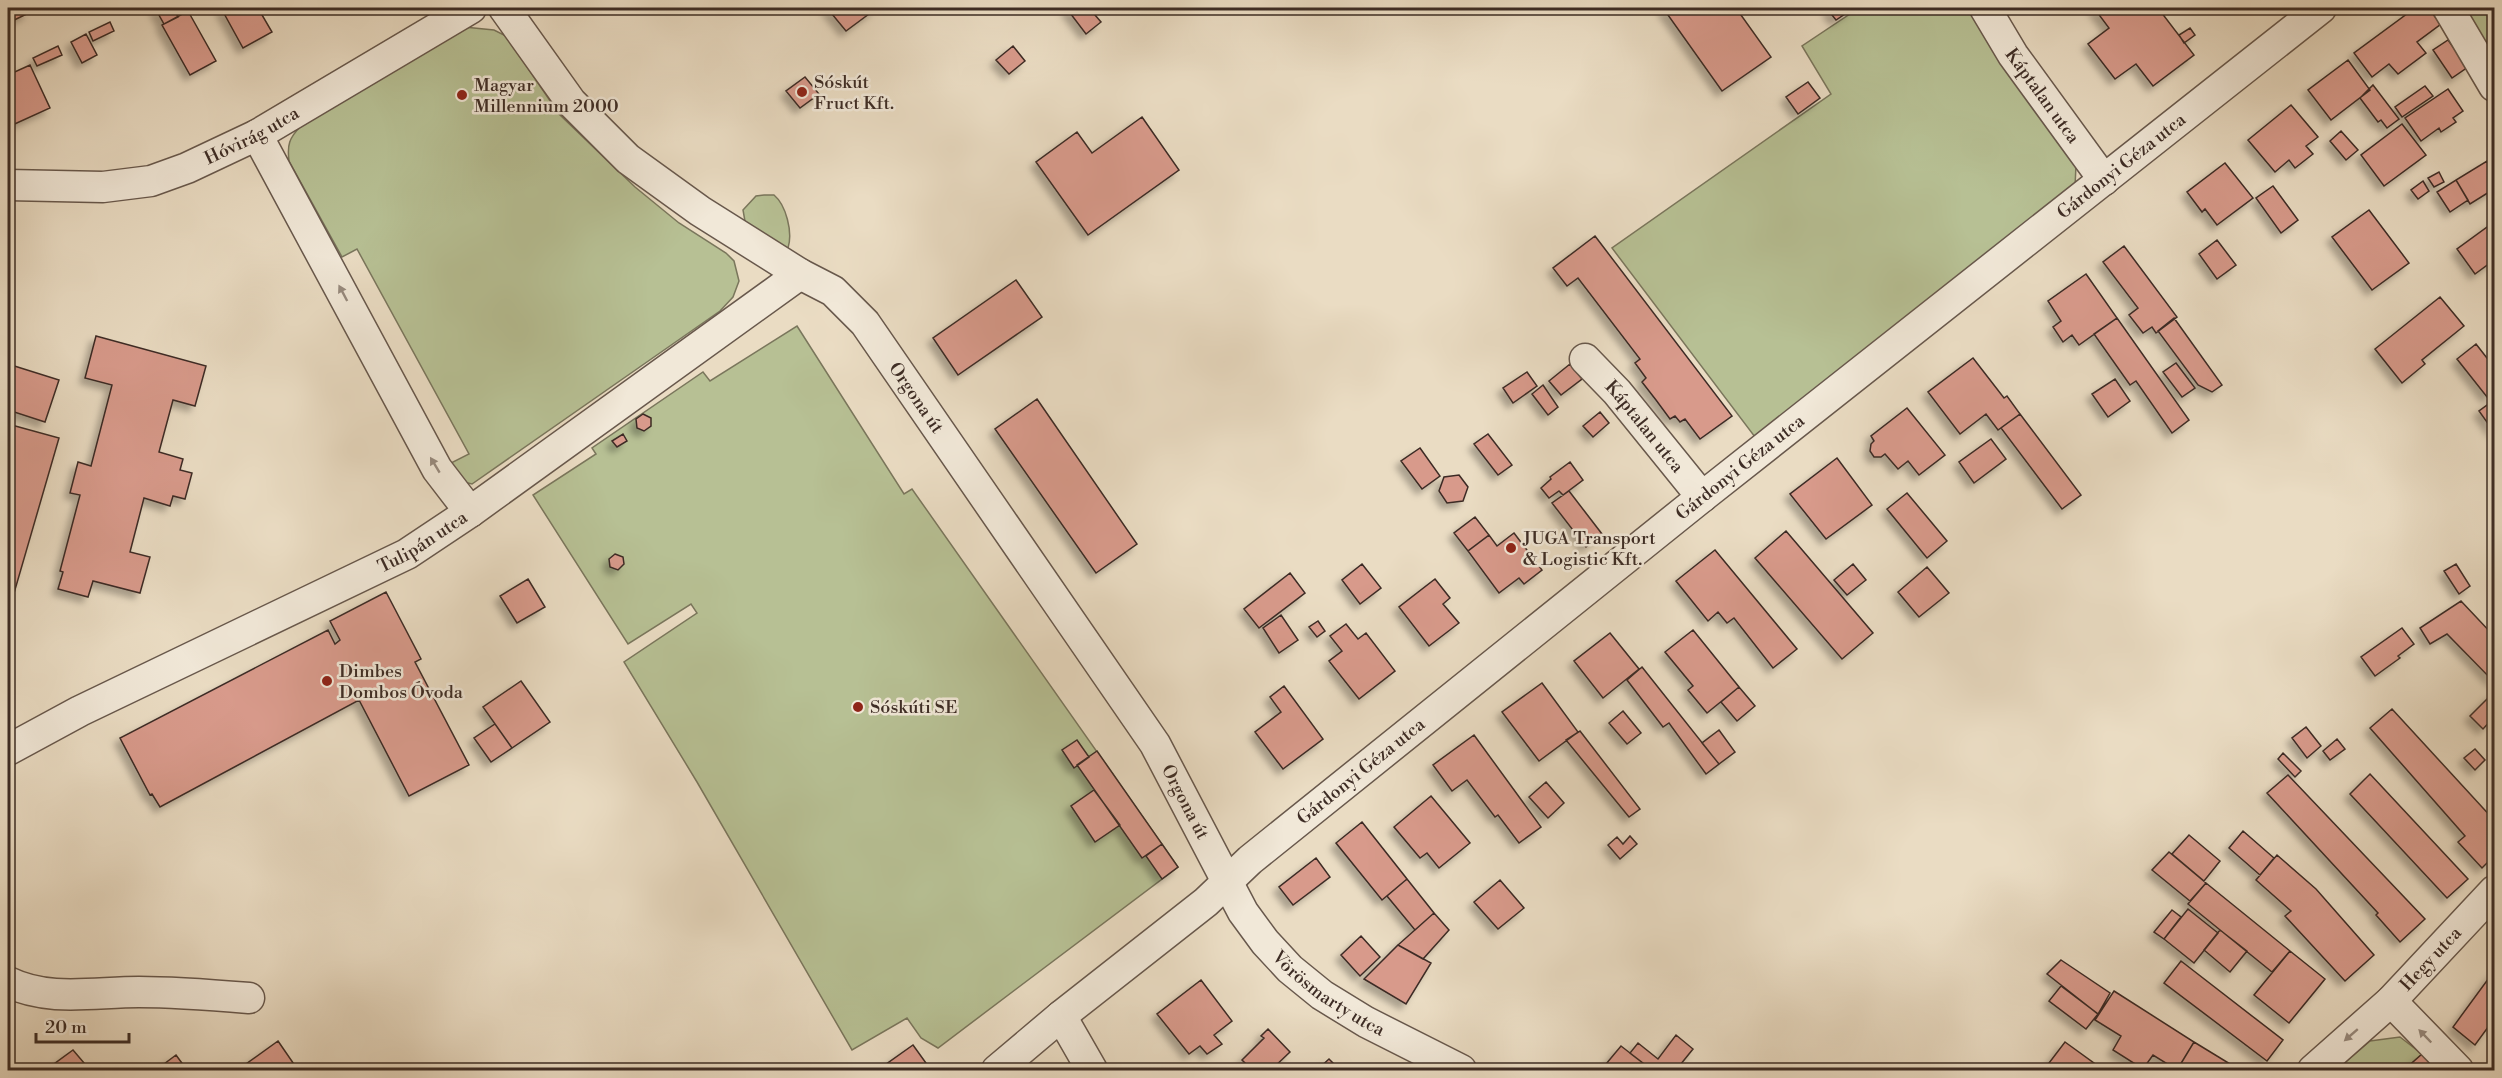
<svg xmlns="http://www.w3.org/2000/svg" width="2502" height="1078" viewBox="0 0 2502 1078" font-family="'Libre Bodoni',serif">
<defs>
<filter id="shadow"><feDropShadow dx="-5.5" dy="5.5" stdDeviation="3" flood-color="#0004"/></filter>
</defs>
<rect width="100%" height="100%" fill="#eadcc3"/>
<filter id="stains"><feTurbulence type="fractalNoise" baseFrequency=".00333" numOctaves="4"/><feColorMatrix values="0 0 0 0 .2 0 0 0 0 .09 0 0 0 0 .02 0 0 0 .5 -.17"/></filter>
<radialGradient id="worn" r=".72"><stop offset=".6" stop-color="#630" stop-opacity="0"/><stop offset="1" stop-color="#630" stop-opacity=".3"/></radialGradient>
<path fill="#b7c094" stroke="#7a765c" stroke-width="1.5" d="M 1859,8 L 1971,8 L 2076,165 L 2075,187 L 1758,441 L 1612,248 L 1831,94 L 1802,46 Z
M 2454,8 L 2494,8 L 2494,63 Z
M 464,27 L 494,30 L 506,36 L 559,114 L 635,187 L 679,223 L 726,253 L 734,261 L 739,281 L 733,297 L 720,311 L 472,484 L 464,482 L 451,463 L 469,454 L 357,249 L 342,257 L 289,161 C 287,145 289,138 301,126 Z
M 764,195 L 774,195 C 786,205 793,232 788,248 L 783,248 L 746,227 L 743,210 L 756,196 Z
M 797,326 L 904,494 L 912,489 L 1178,867 L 938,1048 L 921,1038 L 907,1018 L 852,1050 L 697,782 L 624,662 L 697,613 L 691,604 L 628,644 L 533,495 L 596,454 L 592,448 L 703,372 L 710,381 Z
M 2400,1037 L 2422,1054 L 2404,1070 L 2336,1070 L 2370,1041 Z"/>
<path fill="#d89a8b" stroke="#3d2c25" stroke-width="1.5" filter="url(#shadow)" d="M 8,8 L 26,8 L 29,13 L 8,23 Z
M 155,8 L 173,8 L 178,17 L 164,24 Z
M 221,8 L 258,8 L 272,32 L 243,48 Z
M 827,8 L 877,8 L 846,31 Z
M 1069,8 L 1089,8 L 1101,22 L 1086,34 L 1067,9 Z
M 1663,8 L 1736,8 L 1771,57 L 1722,91 Z
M 1832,8 L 1854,8 L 1836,20 L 1828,10 Z
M 2094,8 L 2158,8 L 2194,55 L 2153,86 L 2136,64 L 2115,79 L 2088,44 L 2109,28 Z
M 2415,8 L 2428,8 L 2441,24 L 2417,42 L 2426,53 L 2398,74 L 2389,64 L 2372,77 L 2354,53 Z
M 188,11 L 216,61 L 190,75 L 162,25 Z
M 110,22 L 114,31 L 93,41 L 89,32 Z
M 2190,28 L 2195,35 L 2184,43 L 2179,35 Z
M 86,34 L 97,55 L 82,63 L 71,42 Z
M 2448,40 L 2468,67 L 2452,78 L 2433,50 Z
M 58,46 L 62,55 L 37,66 L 33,58 Z
M 1013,46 L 1025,61 L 1009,74 L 996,60 Z
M 2348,60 L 2370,90 L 2331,120 L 2308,90 Z
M 30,65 L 50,108 L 8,127 L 8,75 Z
M 805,77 L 819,94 L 800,108 L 786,91 Z
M 1808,82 L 1820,98 L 1798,114 L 1786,97 Z
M 2373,85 L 2399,119 L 2387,128 L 2381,120 L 2378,122 L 2360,98 Z
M 2425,86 L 2433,96 L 2402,117 L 2395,107 Z
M 2448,89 L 2463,111 L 2453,118 L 2456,122 L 2441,132 L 2439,128 L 2421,141 L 2405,118 Z
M 2291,105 L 2318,137 L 2306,146 L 2313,154 L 2295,168 L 2289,160 L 2275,172 L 2248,140 Z
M 1142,117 L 1179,170 L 1088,235 L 1036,162 L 1077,132 L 1092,153 Z
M 2402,124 L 2426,155 L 2384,186 L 2361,155 Z
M 2341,131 L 2358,150 L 2346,160 L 2330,141 Z
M 2487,161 L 2494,174 L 2494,189 L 2470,204 L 2456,180 Z
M 2225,163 L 2253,198 L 2217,225 L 2205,209 L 2202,212 L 2187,192 Z
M 2439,172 L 2444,182 L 2434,187 L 2428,178 Z
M 2456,180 L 2468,200 L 2450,212 L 2437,192 Z
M 2423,181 L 2429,191 L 2418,199 L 2411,190 Z
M 2273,186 L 2298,220 L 2281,233 L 2256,198 Z
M 2369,210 L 2409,263 L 2372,290 L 2332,237 Z
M 2494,222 L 2494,260 L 2475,274 L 2457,249 Z
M 1595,236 L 1732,416 L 1700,439 L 1685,419 L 1680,422 L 1675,416 L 1670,419 L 1656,400 L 1642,382 L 1646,378 L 1635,363 L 1640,359 L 1578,278 L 1567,286 L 1553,268 Z
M 2217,240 L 2236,265 L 2217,279 L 2199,254 Z
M 2124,246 L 2177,317 L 2156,333 L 2152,327 L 2143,333 L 2129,315 L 2138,308 L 2103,262 Z
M 2086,274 L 2117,318 L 2079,345 L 2072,335 L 2063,342 L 2053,327 L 2061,321 L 2048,301 Z
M 1016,280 L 1042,317 L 958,375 L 933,338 Z
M 2440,297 L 2464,326 L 2422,360 L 2425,364 L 2402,383 L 2375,349 Z
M 2117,318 L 2189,420 L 2172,433 L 2136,381 L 2130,385 L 2094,334 Z
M 2174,318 L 2222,385 L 2212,392 L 2198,385 L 2158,331 Z
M 96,336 L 206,366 L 195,406 L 173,400 L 159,452 L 183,459 L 180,470 L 192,473 L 185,499 L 173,496 L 170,506 L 144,498 L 130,552 L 150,557 L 140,593 L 93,581 L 88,597 L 58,589 L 63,572 L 60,571 L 80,495 L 70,493 L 78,462 L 91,466 L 112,385 L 85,378 Z
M 2476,344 L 2494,367 L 2494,391 L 2487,397 L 2457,359 Z
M 1973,358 L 2004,398 L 2007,396 L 2020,414 L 1998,430 L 1986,414 L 1960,434 L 1928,392 Z
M 2176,363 L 2195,388 L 2182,397 L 2163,372 Z
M 8,364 L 59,380 L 45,422 L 8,410 Z
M 1570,364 L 1582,379 L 1561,395 L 1549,381 Z
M 1527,372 L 1537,386 L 1513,403 L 1503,388 Z
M 2115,379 L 2130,401 L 2108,417 L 2092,394 Z
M 1543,385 L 1558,407 L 1548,415 L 1532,394 Z
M 1037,399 L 1137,544 L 1096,573 L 995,429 Z
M 2494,400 L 2494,432 L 2479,411 Z
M 1907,408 L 1945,455 L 1919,475 L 1908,461 L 1898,469 L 1885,454 L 1881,457 L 1874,457 L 1870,451 L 1871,444 L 1874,441 L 1871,436 Z
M 1600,412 L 1609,423 L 1593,437 L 1583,426 Z
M 643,414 L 651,418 L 651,426 L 644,431 L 637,428 L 636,419 Z
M 2020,414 L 2081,495 L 2062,509 L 2001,428 Z
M 8,424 L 59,438 L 10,607 L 8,606 Z
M 623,434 L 627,441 L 617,447 L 612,441 Z
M 1488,434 L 1512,465 L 1498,475 L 1474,444 Z
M 1991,439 L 2006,459 L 1974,483 L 1959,462 Z
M 1420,448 L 1440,476 L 1422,489 L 1401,461 Z
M 1837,458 L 1872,505 L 1826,539 L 1790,494 Z
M 1570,462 L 1583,480 L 1563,495 L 1559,491 L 1549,498 L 1541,488 L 1551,479 L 1550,477 Z
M 1459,475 L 1468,487 L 1463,501 L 1447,503 L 1439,491 L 1444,477 Z
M 1569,491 L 1602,534 L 1586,547 L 1552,503 Z
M 1907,493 L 1947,541 L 1927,558 L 1887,509 Z
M 1475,517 L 1489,535 L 1468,551 L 1454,533 Z
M 1786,531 L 1873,633 L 1842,659 L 1755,558 Z
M 1514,533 L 1542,570 L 1524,584 L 1519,578 L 1499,593 L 1468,551 L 1489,535 L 1497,546 Z
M 1715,550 L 1797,649 L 1773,668 L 1734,618 L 1727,623 L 1718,612 L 1708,621 L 1676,581 Z
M 615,554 L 623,557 L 624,564 L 618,570 L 610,567 L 609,559 Z
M 1362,564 L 1381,588 L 1360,604 L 1342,580 Z
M 1853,564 L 1866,580 L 1847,595 L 1834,580 Z
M 2456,564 L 2470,586 L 2459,594 L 2444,571 Z
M 1927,567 L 1949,593 L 1919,617 L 1898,592 Z
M 1290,573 L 1305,593 L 1259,628 L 1244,609 Z
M 528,579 L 545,607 L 517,623 L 500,596 Z
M 1435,579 L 1450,598 L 1443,604 L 1459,623 L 1429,646 L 1399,607 Z
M 386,592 L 421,659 L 415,662 L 469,765 L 409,796 L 359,700 L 160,807 L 152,794 L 150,795 L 120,738 L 328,630 L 335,644 L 340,640 L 330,621 Z
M 2461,601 L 2494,636 L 2494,682 L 2447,634 L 2430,644 L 2420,628 Z
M 1281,615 L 1298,640 L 1279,653 L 1263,628 Z
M 1318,621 L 1325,631 L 1317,637 L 1309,627 Z
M 1346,624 L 1358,639 L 1366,633 L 1395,671 L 1359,699 L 1329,661 L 1342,651 L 1330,636 Z
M 2402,628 L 2414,644 L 2398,656 L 2400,658 L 2375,676 L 2361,657 Z
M 1693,630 L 1739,687 L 1707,713 L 1688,690 L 1693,686 L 1665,652 Z
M 1610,633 L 1639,669 L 1603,698 L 1574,661 Z
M 1642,667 L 1719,764 L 1706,774 L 1669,723 L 1663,727 L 1627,680 Z
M 521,681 L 550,722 L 512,748 L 483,707 Z
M 1542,683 L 1578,732 L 1539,761 L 1502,712 Z
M 1284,686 L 1323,739 L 1283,769 L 1255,732 L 1281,712 L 1270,697 Z
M 1739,687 L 1755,706 L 1737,721 L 1721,702 Z
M 2494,692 L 2494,717 L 2483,729 L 2470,716 Z
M 2392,709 L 2494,820 L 2494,856 L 2482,868 L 2458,842 L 2465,836 L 2370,728 Z
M 1623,711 L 1641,733 L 1627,744 L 1609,723 Z
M 495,724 L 512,748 L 491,762 L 474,738 Z
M 2306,727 L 2321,746 L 2307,758 L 2292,738 Z
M 1719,730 L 1735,752 L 1719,764 L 1702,743 Z
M 1580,731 L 1640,809 L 1629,817 L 1566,740 Z
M 1474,735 L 1541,827 L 1519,843 L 1498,815 L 1495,817 L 1467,780 L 1452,791 L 1433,765 Z
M 2337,739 L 2345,749 L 2330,760 L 2323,751 Z
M 1077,740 L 1089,757 L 1074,768 L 1062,750 Z
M 2475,749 L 2485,760 L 2475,770 L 2464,758 Z
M 1097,751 L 1162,844 L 1142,858 L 1077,765 Z
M 2283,753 L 2301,771 L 2295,777 L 2278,759 Z
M 2370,774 L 2468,879 L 2447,898 L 2350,794 Z
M 2288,775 L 2425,919 L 2400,942 L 2376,915 L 2378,913 L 2267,793 Z
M 1546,782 L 1564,803 L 1548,818 L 1529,797 Z
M 1094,790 L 1120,825 L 1095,842 L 1071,806 Z
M 1431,796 L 1470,843 L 1439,868 L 1427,853 L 1420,858 L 1394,827 Z
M 1362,822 L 1407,879 L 1382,900 L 1336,843 Z
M 2243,831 L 2274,858 L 2260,875 L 2229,848 Z
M 2189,835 L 2220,861 L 2204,881 L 2172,854 Z
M 1630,836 L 1637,844 L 1620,859 L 1608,845 L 1617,837 L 1623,844 Z
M 1162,844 L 1178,867 L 1162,879 L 1146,856 Z
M 2169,852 L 2206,883 L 2190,901 L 2152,870 Z
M 2277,855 L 2316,889 L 2374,955 L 2345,981 L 2285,916 L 2291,911 L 2256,880 Z
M 1316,858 L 1330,877 L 1293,905 L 1279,887 Z
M 1407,879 L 1434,913 L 1415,930 L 1387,896 Z
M 1500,880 L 1524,908 L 1498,929 L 1474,902 Z
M 2206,883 L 2290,951 L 2272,972 L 2188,904 Z
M 2188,909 L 2218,933 L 2194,963 L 2164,939 Z
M 2172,910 L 2181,917 L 2164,939 L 2154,932 Z
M 1434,913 L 1449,930 L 1423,959 L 1398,945 Z
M 2220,930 L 2247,951 L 2230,972 L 2204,950 Z
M 1361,936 L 1380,957 L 1360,976 L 1341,955 Z
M 1398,945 L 1431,963 L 1406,1004 L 1364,979 Z
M 2290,951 L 2325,979 L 2289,1023 L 2254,995 Z
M 2061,960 L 2110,993 L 2098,1014 L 2047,974 Z
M 2181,961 L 2283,1040 L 2267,1061 L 2164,983 Z
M 2494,971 L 2494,1019 L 2475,1045 L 2453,1027 Z
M 1201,980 L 1232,1021 L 1214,1035 L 1222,1044 L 1207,1054 L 1200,1046 L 1189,1054 L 1157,1014 Z
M 2061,986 L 2098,1014 L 2086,1029 L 2049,1001 Z
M 2114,991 L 2194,1042 L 2177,1070 L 2153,1055 L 2143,1069 L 2113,1050 L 2121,1036 L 2095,1020 Z
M 1268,1029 L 1290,1052 L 1271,1070 L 1243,1070 L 1248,1066 L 1242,1060 L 1264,1038 L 1261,1036 Z
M 1676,1035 L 1693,1049 L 1676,1070 L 1652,1070 L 1630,1053 L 1638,1043 L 1658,1059 Z
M 278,1041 L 298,1070 L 250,1070 L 246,1064 Z
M 2065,1042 L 2098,1066 L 2095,1070 L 2060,1070 L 2049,1063 Z
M 2194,1042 L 2240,1070 L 2177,1070 Z
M 913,1045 L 931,1070 L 877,1070 L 879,1069 Z
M 1621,1046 L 1630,1053 L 1652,1070 L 1601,1070 Z
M 73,1050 L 90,1070 L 59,1070 L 54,1064 Z
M 2422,1054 L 2437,1070 L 2404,1070 Z
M 176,1055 L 187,1070 L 156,1070 Z
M 1329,1059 L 1340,1070 L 1317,1070 Z"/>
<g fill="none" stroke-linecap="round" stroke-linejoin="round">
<defs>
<g id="minor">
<path id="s1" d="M 504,8 L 571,102 L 628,159 L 700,211 L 800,274 L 833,291 L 865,323 L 1155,744 L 1243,912 L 1265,942 L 1290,969 L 1322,995 L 1366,1022 L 1461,1070"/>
<path id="s2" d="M 1985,8 L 2013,55 L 2104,180"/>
<path d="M 2448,8 L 2494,86"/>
<path d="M 257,135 L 437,469 L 470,512"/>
<path id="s3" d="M 8,185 L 103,187 L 151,181 L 187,168 L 257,135 L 471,8"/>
<path id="s4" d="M 1585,359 L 1617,392 L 1702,497"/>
<path id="s5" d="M 8,750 L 80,711 L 407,554 L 470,512 L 800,274"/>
<path d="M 8,982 C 49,1002 94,992 139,992 C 175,992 212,995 249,998"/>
<path d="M 2391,1001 L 2458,1070"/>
<path d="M 1061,1016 L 1092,1070"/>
<path id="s6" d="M 997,1070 L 1061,1016 L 1206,902 L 1250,860 L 1702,497 L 2321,8"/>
<path id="s7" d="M 2313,1070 L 2391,1001 L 2494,891"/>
</g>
</defs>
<use href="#minor" stroke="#68584c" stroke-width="33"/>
<use href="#minor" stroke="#f1e8d8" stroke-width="30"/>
</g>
<defs><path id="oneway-solid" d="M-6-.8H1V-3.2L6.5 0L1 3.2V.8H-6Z" transform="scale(1.5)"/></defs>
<g fill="#978a7e">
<use href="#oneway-solid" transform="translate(343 293) rotate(-118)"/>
<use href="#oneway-solid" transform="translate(435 465) rotate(-121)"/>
<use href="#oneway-solid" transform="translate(2351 1035) rotate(139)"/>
<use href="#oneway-solid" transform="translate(2425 1036) rotate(-134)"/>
</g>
<g fill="#8f2418" stroke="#f1e8d8" stroke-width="2">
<circle cx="802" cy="92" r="6"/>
<circle cx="462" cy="95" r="6"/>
<circle cx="1511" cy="548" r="6"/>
<circle cx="327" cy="681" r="6"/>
<circle cx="858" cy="707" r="6"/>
</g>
<g text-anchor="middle" stroke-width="5" stroke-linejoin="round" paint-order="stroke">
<g font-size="18" fill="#3d2c25" stroke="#f1e8d8" text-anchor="start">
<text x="814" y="88">Sóskút<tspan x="814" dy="21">Fruct Kft.</tspan></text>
<text x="474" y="91">Magyar<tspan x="474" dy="21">Millennium 2000</tspan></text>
<text x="1523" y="544">JUGA Transport<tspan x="1523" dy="21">&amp; Logistic Kft.</tspan></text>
<text x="339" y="677">Dimbes<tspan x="339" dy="21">Dombos Óvoda</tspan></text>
<text x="870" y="713">Sóskúti SE</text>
</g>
<g font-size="18" fill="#3d2c25" stroke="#f1e8d8">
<text dy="6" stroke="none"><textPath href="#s2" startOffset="105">Káptalan utca</textPath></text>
<text dy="6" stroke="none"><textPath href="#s3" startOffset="254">Hóvirág utca</textPath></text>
<text dy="6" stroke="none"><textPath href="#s6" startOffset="1443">Gárdonyi Géza utca</textPath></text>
<text dy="6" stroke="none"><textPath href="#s1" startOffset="576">Orgona út</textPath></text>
<text dy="6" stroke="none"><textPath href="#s4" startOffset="90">Káptalan utca</textPath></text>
<text dy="6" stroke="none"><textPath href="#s6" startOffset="957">Gárdonyi Géza utca</textPath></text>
<text dy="6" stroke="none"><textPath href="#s5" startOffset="464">Tulipán utca</textPath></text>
<text dy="6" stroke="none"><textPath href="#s6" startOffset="471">Gárdonyi Géza utca</textPath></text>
<text dy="6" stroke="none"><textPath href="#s1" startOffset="1062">Orgona út</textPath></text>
<text dy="6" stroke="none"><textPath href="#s7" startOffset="162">Hegy utca</textPath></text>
<text dy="6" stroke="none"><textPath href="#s1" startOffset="1306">Vörösmarty utca</textPath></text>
</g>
</g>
<rect width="2502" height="1078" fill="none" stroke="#eadcc3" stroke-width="30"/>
<rect x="9" y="9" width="2484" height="1060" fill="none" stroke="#3d2c25" stroke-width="3"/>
<rect x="15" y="15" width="2472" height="1048" fill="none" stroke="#3d2c25" stroke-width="1.5"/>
<path d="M36 1033v9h93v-9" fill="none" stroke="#3d2c25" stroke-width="3"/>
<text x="45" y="1033" font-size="18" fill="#3d2c25" stroke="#f1e8d8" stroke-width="4.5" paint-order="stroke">20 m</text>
<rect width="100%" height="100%" filter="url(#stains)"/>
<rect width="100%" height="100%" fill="url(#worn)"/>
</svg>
